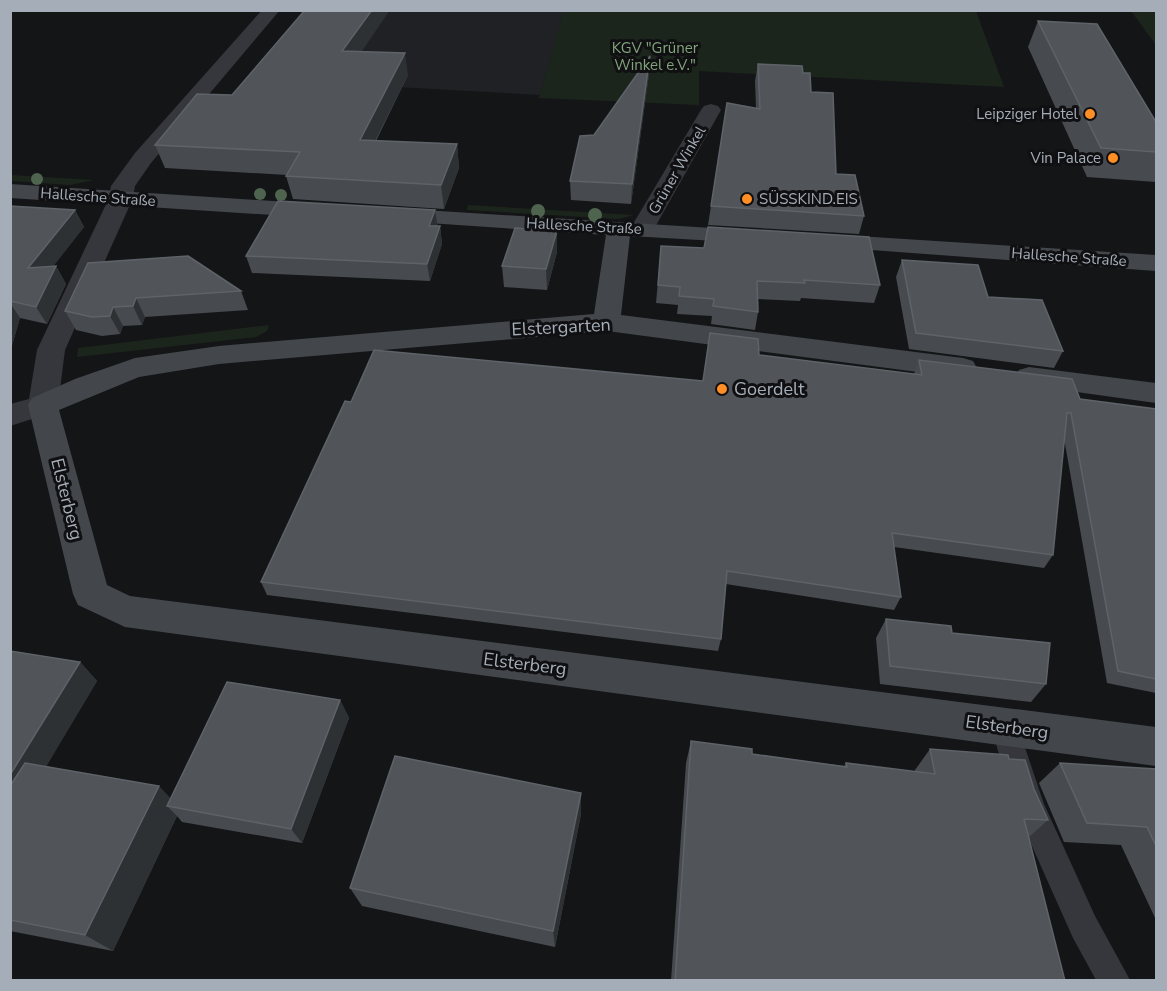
<svg xmlns="http://www.w3.org/2000/svg" width="1167" height="991" viewBox="0 0 1167 991" font-family="'Nunito Sans',sans-serif">
<rect width="100%" height="100%" fill="#141517"/>
<path fill="#202124" d="M 327,11 L 564,11 L 540,95 L 270,80 Z"/>
<path fill="#1c251c" d="M 564,10 L 976,11 L 1004,87 L 699,71 L 699,105 L 539,98 Z
M 1131,11 L 1156,11 L 1156,45 Z
M 10,175 L 11,175 L 94,180 L 70,185 L 11,181 Z
M 468,205 L 634,215 L 618,219 L 467,210 Z
M 269,325 L 267,331 L 256,337 L 77,357 L 78,348 Z"/>
<g fill="none" stroke-linecap="round" stroke-linejoin="round">
<path fill="#35373c" fill-rule="evenodd" d="M 1005,714 L 1015,718 L 1044,804 L 1095,916 L 1130,980 L 1096,980 L 1073,938 L 1015,808 L 991,727 L 995,718 Z"/>
<path fill="#35373c" fill-rule="evenodd" d="M 262,10 L 280,10 L 151,163 L 135,186 L 133,198 L 65,350 L 58,405 L 54,412 L 10,426 L 10,404 L 29,399 L 37,350 L 109,198 L 111,186 L 135,153 Z
M 711,104 L 718,106 L 721,110 L 654,229 L 651,234 L 642,236 L 633,234 L 630,229 L 701,110 L 704,106 Z"/>
<path fill="#43474c" fill-rule="evenodd" d="M 10,184 L 319,204 L 327,206 L 331,211 L 327,216 L 319,218 L 10,198 Z
M 392,208 L 760,231 L 763,236 L 760,241 L 751,243 L 630,236 L 621,315 L 963,358 L 973,361 L 977,368 L 973,375 L 963,378 L 607,331 L 219,364 L 139,377 L 59,410 L 107,585 L 130,596 L 1156,727 L 1156,766 L 125,627 L 78,605 L 73,594 L 28,405 L 32,398 L 75,379 L 135,358 L 219,346 L 594,314 L 606,235 L 384,220 L 380,215 L 384,210 Z
M 826,234 L 1156,255 L 1156,271 L 817,246 L 814,241 L 817,236 Z
M 1029,367 L 1156,383 L 1156,403 L 1019,384 L 1014,377 L 1019,370 Z"/>
</g>
<g fill="#4f644e">
<circle cx="37" cy="179" r="6"/>
<circle cx="260" cy="194" r="6"/>
<circle cx="281" cy="195" r="6"/>
<circle cx="538" cy="211" r="7"/>
<circle cx="595" cy="215" r="7"/>
</g>
<path fill="#474a4f" d="M 1038,21 L 1156,122 L 1156,182 L 1087,177 L 1028,47 Z
M 361,52 L 408,75 L 376,141 L 457,144 L 459,168 L 444,209 L 293,199 L 286,176 L 287,175 L 165,168 L 155,145 L 232,95 Z
M 650,56 L 649,74 L 631,204 L 571,200 L 570,181 L 594,135 Z
M 758,64 L 803,73 L 811,92 L 836,174 L 864,216 L 859,234 L 708,225 L 711,206 L 756,108 L 755,81 Z
M 10,206 L 75,210 L 84,227 L 52,267 L 56,266 L 66,284 L 47,324 L 20,318 L 10,352 Z
M 437,226 L 440,226 L 442,244 L 430,281 L 252,273 L 246,256 Z
M 557,231 L 557,252 L 547,290 L 504,287 L 502,266 Z
M 661,246 L 880,285 L 874,303 L 801,298 L 800,301 L 757,299 L 758,312 L 755,330 L 711,324 L 712,316 L 677,314 L 678,305 L 656,303 Z
M 902,260 L 988,297 L 1063,351 L 1054,368 L 909,349 L 896,277 Z
M 88,263 L 241,291 L 248,310 L 145,317 L 142,325 L 123,326 L 120,334 L 102,336 L 76,330 L 65,311 Z
M 759,355 L 914,374 L 919,360 L 1080,399 L 1156,409 L 1156,693 L 1107,683 L 1064,438 L 1053,555 L 1044,568 L 894,547 L 901,597 L 894,610 L 726,584 L 721,639 L 718,651 L 267,595 L 261,582 L 351,402 L 703,381 Z
M 886,619 L 952,633 L 1046,684 L 1031,702 L 880,684 L 876,638 Z
M 10,651 L 80,662 L 97,681 L 46,766 L 171,798 L 340,700 L 349,718 L 302,843 L 182,822 L 177,816 L 113,951 L 10,931 Z
M 691,741 L 752,754 L 844,766 L 846,763 L 915,772 L 915,770 L 930,749 L 1009,759 L 1034,789 L 1048,820 L 1029,837 L 1065,981 L 671,981 L 686,763 Z
M 1060,763 L 1156,769 L 1156,920 L 1121,845 L 1064,842 L 1039,783 Z
M 581,793 L 581,814 L 555,947 L 362,906 L 350,888 Z"/>
<path fill="#2e3134" d="M 372,10 L 390,10 L 347,73 L 342,51 Z
M 405,53 L 408,75 L 364,163 L 360,140 Z
M 650,56 L 649,74 L 631,204 L 632,184 Z
M 457,144 L 459,168 L 444,209 L 441,185 Z
M 75,210 L 84,227 L 38,286 L 28,268 Z
M 435,210 L 438,228 L 429,226 Z
M 440,226 L 442,244 L 430,281 L 427,264 Z
M 557,231 L 557,252 L 547,290 L 546,269 Z
M 56,266 L 66,284 L 47,324 L 36,307 Z
M 136,298 L 145,317 L 142,325 L 133,306 Z
M 10,303 L 20,318 L 10,352 Z
M 113,307 L 123,326 L 120,334 L 110,316 Z
M 80,662 L 97,681 L 30,794 L 10,779 L 10,775 Z
M 340,700 L 349,718 L 302,843 L 291,829 Z
M 159,786 L 180,808 L 167,806 L 177,816 L 113,951 L 85,935 Z
M 581,793 L 581,814 L 555,947 L 553,931 Z"/>
<path fill="#51555a" stroke="#5e6369" stroke-width="1.5" d="M 305,10 L 372,10 L 342,51 L 405,53 L 360,140 L 457,144 L 441,185 L 286,176 L 300,152 L 155,145 L 197,94 L 232,95 Z
M 1038,21 L 1097,24 L 1156,122 L 1156,152 L 1101,148 Z
M 650,56 L 632,184 L 570,181 L 580,136 L 594,135 Z
M 758,64 L 802,66 L 803,73 L 810,73 L 811,92 L 833,93 L 836,174 L 855,175 L 864,216 L 711,206 L 727,103 L 760,109 Z
M 278,201 L 435,210 L 429,226 L 440,226 L 427,264 L 246,256 Z
M 10,206 L 75,210 L 28,268 L 56,266 L 36,307 L 10,301 Z
M 708,227 L 869,237 L 880,285 L 804,280 L 805,283 L 757,281 L 758,312 L 713,306 L 714,299 L 679,296 L 680,287 L 658,285 L 661,246 L 704,248 Z
M 515,228 L 557,231 L 546,269 L 502,266 Z
M 188,256 L 241,291 L 136,298 L 133,306 L 113,307 L 110,316 L 92,317 L 65,311 L 88,263 Z
M 902,260 L 978,265 L 988,297 L 1042,300 L 1063,351 L 916,333 Z
M 710,333 L 758,339 L 759,355 L 922,375 L 919,360 L 1072,379 L 1080,399 L 1156,409 L 1156,679 L 1118,671 L 1071,413 L 1067,413 L 1053,555 L 892,533 L 901,597 L 727,571 L 721,639 L 261,582 L 345,401 L 351,402 L 374,350 L 703,381 Z
M 886,619 L 951,626 L 952,633 L 1050,643 L 1046,684 L 890,666 Z
M 10,651 L 80,662 L 10,775 Z
M 227,682 L 340,700 L 291,829 L 167,806 Z
M 691,741 L 752,749 L 752,754 L 847,767 L 846,763 L 935,774 L 930,749 L 1008,755 L 1009,759 L 1025,760 L 1034,789 L 1048,820 L 1024,819 L 1065,981 L 675,981 Z
M 395,756 L 581,793 L 553,931 L 350,888 Z
M 25,763 L 159,786 L 85,935 L 10,920 L 10,786 Z
M 1060,763 L 1156,769 L 1156,846 L 1147,827 L 1087,823 Z"/>
<g fill="#ff8f25" stroke="#101012" stroke-width="2">
<circle cx="1090" cy="114" r="6"/>
<circle cx="1113" cy="158" r="6"/>
<circle cx="747" cy="199" r="6"/>
<circle cx="722" cy="389" r="6"/>
</g>
<g text-anchor="middle" stroke-width="6" stroke-linejoin="round" paint-order="stroke">
<g font-size="15" fill="#80a47b" stroke="#101012">
<text x="655" y="53">KGV "Grüner<tspan x="655" dy="17">Winkel e.V."</tspan></text>
</g>
<g font-size="15" fill="#a5aeb8" stroke="#101012" text-anchor="end">
<text x="1078" y="119">Leipziger Hotel</text>
<text x="1101" y="163">Vin Palace</text>
<text x="759" y="204" text-anchor="start">SÜSSKIND.EIS</text>
</g>
<g font-size="15" fill="#a5aeb8" stroke="#101012">
<text transform="translate(677 170) rotate(-60)" y="5">Grüner Winkel</text>
<text transform="translate(98 197) rotate(4)" y="5">Hallesche Straße</text>
<text transform="translate(584 226) rotate(3)" y="5">Hallesche Straße</text>
<text transform="translate(1069 257) rotate(4)" y="5">Hallesche Straße</text>
</g>
<g font-size="18" fill="#a5aeb8" stroke="#101012">
<text transform="translate(561 327) rotate(-3)" y="6">Elstergarten</text>
<text transform="translate(67 499) rotate(76)" y="6">Elsterberg</text>
<text transform="translate(525 664) rotate(7)" y="6">Elsterberg</text>
<text transform="translate(1007 727) rotate(8)" y="6">Elsterberg</text>
</g>
<g font-size="18" fill="#a5aeb8" stroke="#101012" text-anchor="start">
<text x="734" y="395">Goerdelt</text>
</g>
</g>
<rect width="1167" height="991" fill="none" stroke="#a5aeb8" stroke-width="24"/>
</svg>
